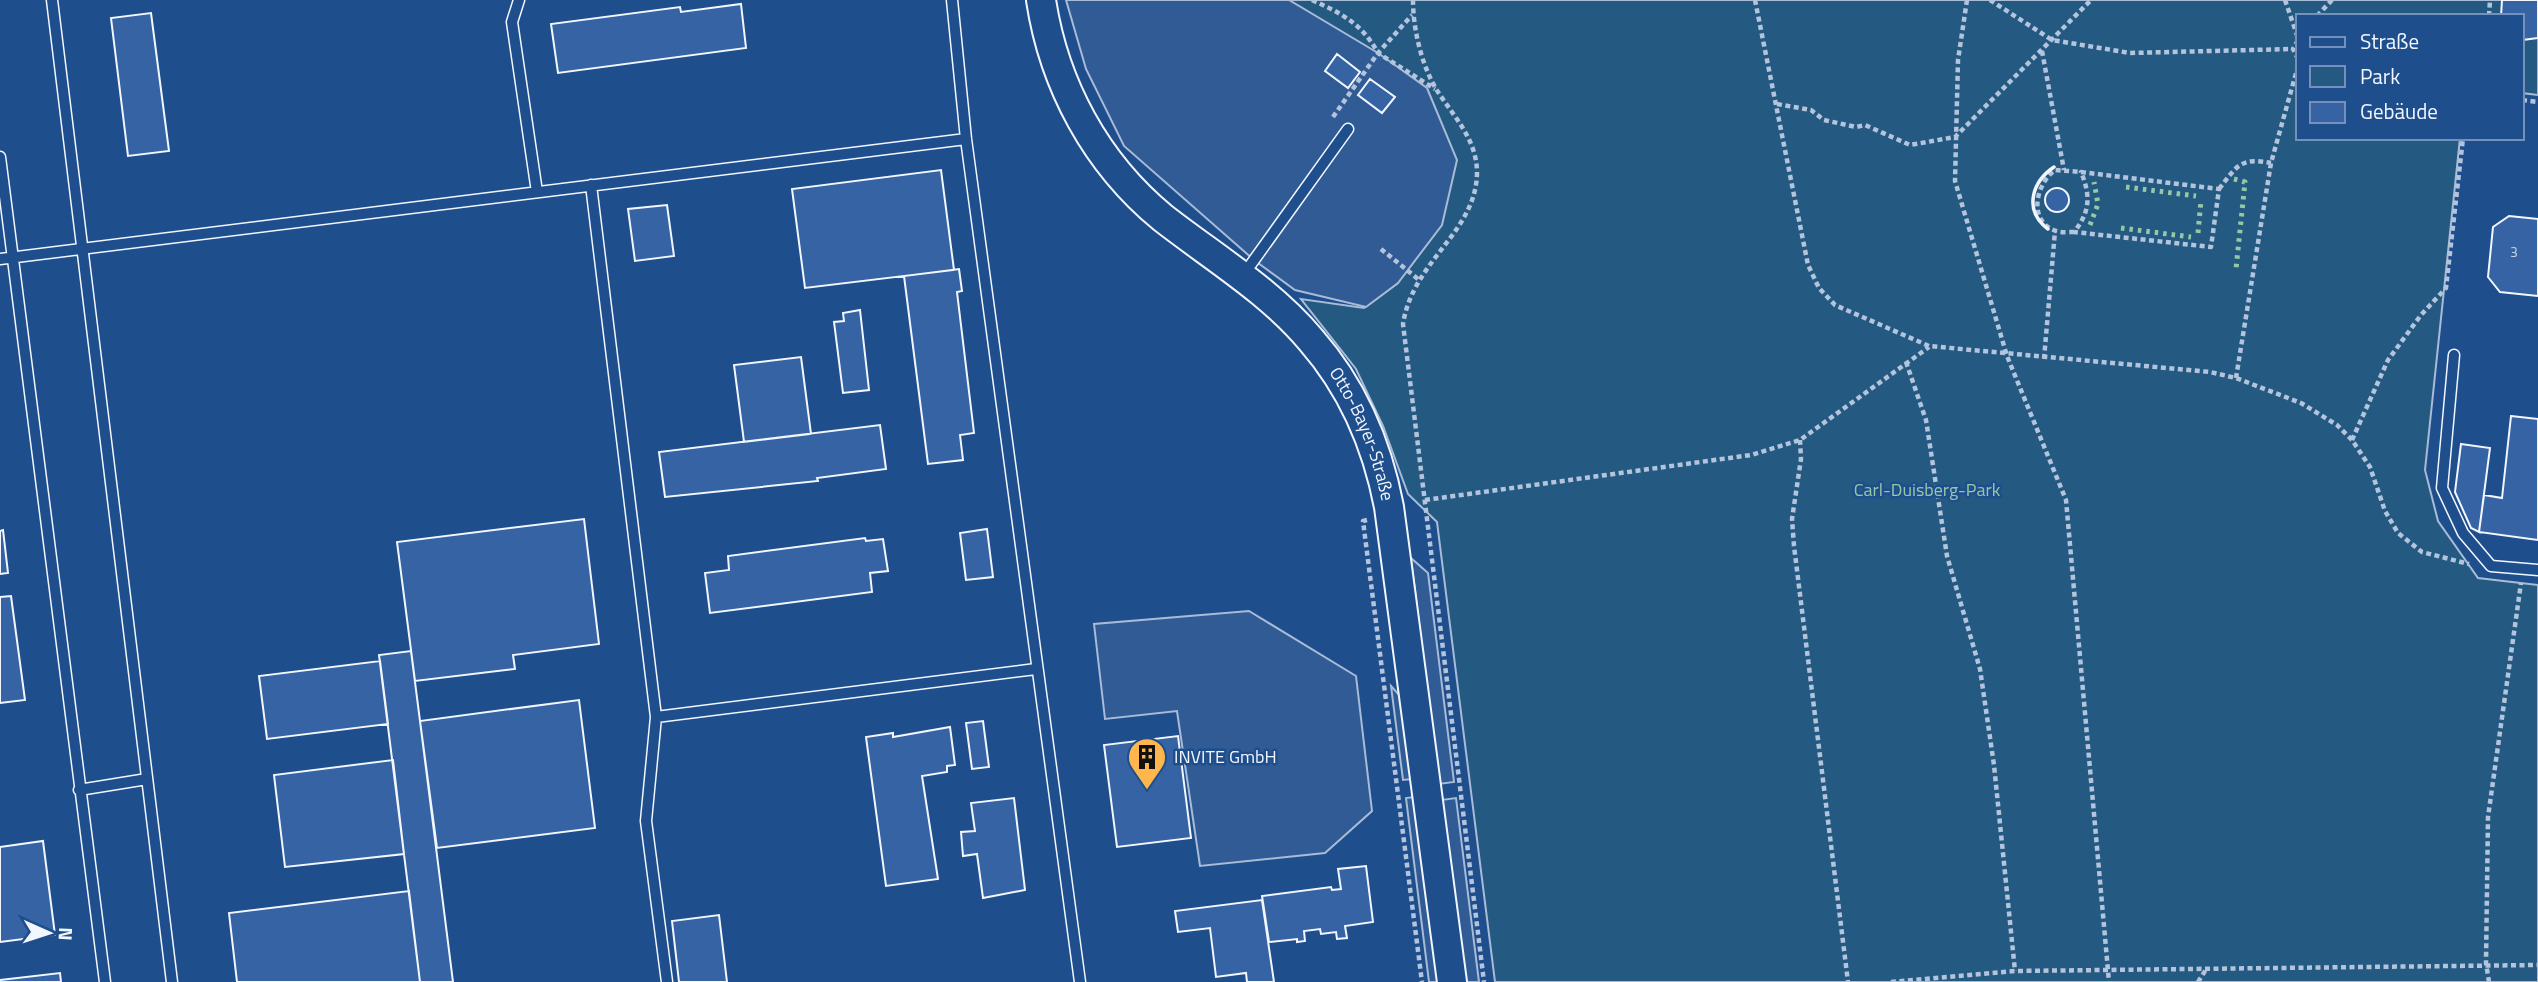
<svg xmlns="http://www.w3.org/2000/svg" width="2538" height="982" viewBox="0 0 2538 982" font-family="'Titillium Web',sans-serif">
<rect width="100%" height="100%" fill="#1f4e8c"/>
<path fill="#245a82" stroke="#a8bbd7" stroke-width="2" d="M 1289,0 L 2538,0 L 2538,95 L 2522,93 L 2522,16 L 2298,16 L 2298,138 L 2460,138 L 2425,470 L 2438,521 L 2478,578 L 2538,585 L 2538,982 L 1495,982 L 1437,522 L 1408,494 L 1383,426 L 1356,369 L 1301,299 L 1364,308 L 1398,283 Z"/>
<path fill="#305b95" stroke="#a8bbd7" stroke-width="2" d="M 1066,0 L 1289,0 L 1378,53 L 1427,88 L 1457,160 L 1442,225 L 1398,283 L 1366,307 L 1295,290 L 1254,260 L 1124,146 L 1086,69 Z
M 1411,558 L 1428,573 L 1454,782 L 1439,784 Z
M 1249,611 L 1356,676 L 1372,811 L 1325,853 L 1200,866 L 1177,711 L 1105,719 L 1094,624 Z
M 1391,686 L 1401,697 L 1412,779 L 1403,780 Z
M 1414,797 L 1438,982 L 1429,982 L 1406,798 Z
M 1456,798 L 1479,982 L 1465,982 L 1441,800 Z"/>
<path fill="#3563a3" stroke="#f2f6ff" stroke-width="2" d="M 2502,0 L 2538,0 L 2538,38 L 2522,40 L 2522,16 L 2501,16 Z
M 741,4 L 746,48 L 558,73 L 551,24 L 680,7 L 681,12 Z
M 151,13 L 169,151 L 128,156 L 111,18 Z
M 1337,54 L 1360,72 L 1348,88 L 1325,71 Z
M 1370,79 L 1395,97 L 1382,113 L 1358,95 Z
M 941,170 L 954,270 L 805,288 L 792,189 Z
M2045 200a12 12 0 1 1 24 0a12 12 0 1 1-24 0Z
M 667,205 L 674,256 L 635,261 L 628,209 Z
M 2509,216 L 2538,219 L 2538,296 L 2500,292 L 2488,277 L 2493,227 Z
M 959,269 L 962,291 L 957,292 L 974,433 L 960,435 L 963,460 L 928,464 L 904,276 Z
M 860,310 L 869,390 L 843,393 L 834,322 L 844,321 L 843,313 Z
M 801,357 L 811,434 L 744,442 L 734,365 Z
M 2511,416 L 2538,419 L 2538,540 L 2479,532 L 2484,495 L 2502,498 Z
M 880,425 L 886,469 L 817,478 L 818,481 L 665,497 L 659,452 Z
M 2461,444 L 2490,448 L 2479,532 L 2471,528 L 2455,492 Z
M 584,519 L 599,644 L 513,655 L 515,669 L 415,681 L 397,542 Z
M 987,529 L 993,577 L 966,580 L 960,533 Z
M 3,530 L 8,573 L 0,574 L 0,531 Z
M 865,538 L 866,541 L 883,539 L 888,571 L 870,573 L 872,592 L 710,613 L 705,573 L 729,570 L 728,556 Z
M 11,596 L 25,700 L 0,703 L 0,597 Z
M 411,651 L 420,721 L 453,982 L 420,982 L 379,655 Z
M 380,661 L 388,724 L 267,739 L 259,676 Z
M 579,700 L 595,828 L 437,848 L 420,721 Z
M 983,721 L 989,767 L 972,769 L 966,723 Z
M 950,727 L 955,765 L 947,766 L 947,772 L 922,776 L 938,879 L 886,886 L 866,737 L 893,733 L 893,737 Z
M 1178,736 L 1191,838 L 1117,847 L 1104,745 Z
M 393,760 L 404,854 L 285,867 L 274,775 Z
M 1014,798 L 1025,890 L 983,898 L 977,854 L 963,856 L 961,832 L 975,831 L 971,803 Z
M 43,841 L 55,935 L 0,942 L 0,847 Z
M 1366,866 L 1373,922 L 1345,926 L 1347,938 L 1337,939 L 1336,932 L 1321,934 L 1320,929 L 1304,931 L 1305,941 L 1297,942 L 1297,939 L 1269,942 L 1262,896 L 1331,887 L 1332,890 L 1341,889 L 1338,869 Z
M 409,891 L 420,982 L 237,982 L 229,913 Z
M 1262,900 L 1274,982 L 1247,982 L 1246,973 L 1216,977 L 1210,928 L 1178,932 L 1175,911 Z
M 719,915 L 727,982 L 679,982 L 672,921 Z
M 60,973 L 61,982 L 0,982 L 0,980 Z"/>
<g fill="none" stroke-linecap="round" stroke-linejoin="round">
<defs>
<path id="lane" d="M 52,0 L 172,982
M 519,0 L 512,22 L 537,192
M 952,0 L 966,139 L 1080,982
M 0,157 L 105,982
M 591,185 L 656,717 L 646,821 L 667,982
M 0,259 L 966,139
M 1244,274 L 1348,129
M 2454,355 L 2442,488 L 2463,533 L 2491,566 L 2538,570
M 656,717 L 1036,669
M 79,790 L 147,779"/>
<g id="secondary">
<path id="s1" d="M 1041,0 C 1054,85 1096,163 1163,218 C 1213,257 1270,291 1311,340 C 1353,388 1377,444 1389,507 L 1452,982"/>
</g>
</defs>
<use href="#lane" stroke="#f2f6ff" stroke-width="13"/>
<use href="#secondary" stroke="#f2f6ff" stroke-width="32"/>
<path stroke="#b3c4dc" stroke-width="4.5" stroke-dasharray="5 3.5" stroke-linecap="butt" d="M 1312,0 C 1343,14 1362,24 1378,53 L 1412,15
M 1413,0 C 1413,30 1422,67 1438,92 C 1455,118 1477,140 1477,173 C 1476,233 1413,260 1403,324 L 1484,982
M 1755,0 L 1808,265 L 1819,288 L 1835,305 L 1929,346 L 2210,372 L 2236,378 L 2301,403 L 2337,425 L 2352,440 L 2370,467 L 2385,511 L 2398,533 L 2422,552 L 2469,564
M 1967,0 L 1958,60 L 1955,181 L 2007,356 L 2066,500 L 2109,982
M 1990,0 L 2052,40 L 2130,53 L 2293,49
M 2285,0 L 2298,38
M 2317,16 L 2332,0
M 2489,16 L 2490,0
M 2298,40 L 2293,49 L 2298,59
M 2042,51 L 2064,170
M 2522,100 L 2538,102
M 1777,104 L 1811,110 L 1824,120 L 1856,127 L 1865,125 L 1910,145 L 1955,137 L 2091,0
M 1333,117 L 1378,53 L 1435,89
M 2081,172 L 2219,189 L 2211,247 L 2074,232 C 2090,212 2091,196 2081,172 Z
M 2219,189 C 2237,166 2240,157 2271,163
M 2074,232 C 2069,232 2061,233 2056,231 C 2027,221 2036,184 2055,170 L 2081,172
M 1381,249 L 1418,279
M 2044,359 L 2055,231
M 1906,362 L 1926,420 L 1947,556 L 1980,669 L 1994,765 L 2015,971
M 2236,378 L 2271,163 L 2298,66
M 1800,440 L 1801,459 L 1792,519 L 1794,546 L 1848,982
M 2352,440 L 2388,360 L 2421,315 L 2446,288 L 2463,138
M 1425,500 L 1751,455 L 1800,440 L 1929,347
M 1367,520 L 1363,521 L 1422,982
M 1891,982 L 2015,971 L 2538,965
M 2198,982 L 2207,968
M 2489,982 L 2486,963 L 2488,817 L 2521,583"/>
<use href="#lane" stroke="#1f4e8c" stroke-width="10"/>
<use href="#secondary" stroke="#1f4e8c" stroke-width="28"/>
<path stroke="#97c8a6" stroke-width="5" stroke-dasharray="3.5 5" stroke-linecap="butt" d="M 2234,179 L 2245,182 L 2236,269
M 2126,187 L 2196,196
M 2090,225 L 2098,204 L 2094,182
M 2121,228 L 2191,237
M 2198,233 L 2201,200"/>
<path stroke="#f2f6ff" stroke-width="3.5" d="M 2048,229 C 2023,210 2032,182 2054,167"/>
</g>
<defs>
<symbol id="building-pin" viewBox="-11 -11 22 30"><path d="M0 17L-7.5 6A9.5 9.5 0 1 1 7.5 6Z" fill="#ffb74d" stroke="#1f4e8c"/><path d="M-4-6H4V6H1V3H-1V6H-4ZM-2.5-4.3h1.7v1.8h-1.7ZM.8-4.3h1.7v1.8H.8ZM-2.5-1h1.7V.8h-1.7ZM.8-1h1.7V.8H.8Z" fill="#111"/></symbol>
</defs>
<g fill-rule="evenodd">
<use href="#building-pin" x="1125" y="735" width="44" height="60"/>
</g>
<g text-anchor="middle" stroke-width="5" stroke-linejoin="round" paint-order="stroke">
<g font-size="14" fill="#c3d1e8">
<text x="2514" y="257">3</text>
</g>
<g font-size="18" fill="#f2f6ff" stroke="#1f4e8c">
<text dy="6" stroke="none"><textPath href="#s1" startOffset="556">Otto-Bayer-Straße</textPath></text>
</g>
<g font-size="18" fill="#97c8a6" stroke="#1f4e8c">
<text x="1927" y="496">Carl-Duisberg-Park</text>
</g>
<g font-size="18" fill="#f2f6ff" stroke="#1f4e8c" text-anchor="start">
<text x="1174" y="763">INVITE GmbH</text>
</g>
</g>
<rect x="2296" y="14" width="228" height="126" fill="#1f4e8c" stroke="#7391ba" stroke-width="2"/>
<rect x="2310" y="37" width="35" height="10" fill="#1f4e8c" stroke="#7391ba" stroke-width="2"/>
<text x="2360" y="49" font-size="21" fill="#f2f6ff">Straße</text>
<rect x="2310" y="66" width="35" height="21" fill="#245a82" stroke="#7391ba" stroke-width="2"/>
<text x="2360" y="84" font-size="21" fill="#f2f6ff">Park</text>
<rect x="2310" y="102" width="35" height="21" fill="#3563a3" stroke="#7391ba" stroke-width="2"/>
<text x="2360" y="119" font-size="21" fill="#f2f6ff">Gebäude</text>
<g transform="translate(49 933) rotate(93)" stroke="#1f4e8c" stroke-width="5" paint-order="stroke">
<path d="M0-5L12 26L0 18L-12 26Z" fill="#f2f6ff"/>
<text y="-10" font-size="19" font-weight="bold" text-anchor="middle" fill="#f2f6ff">N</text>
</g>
</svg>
